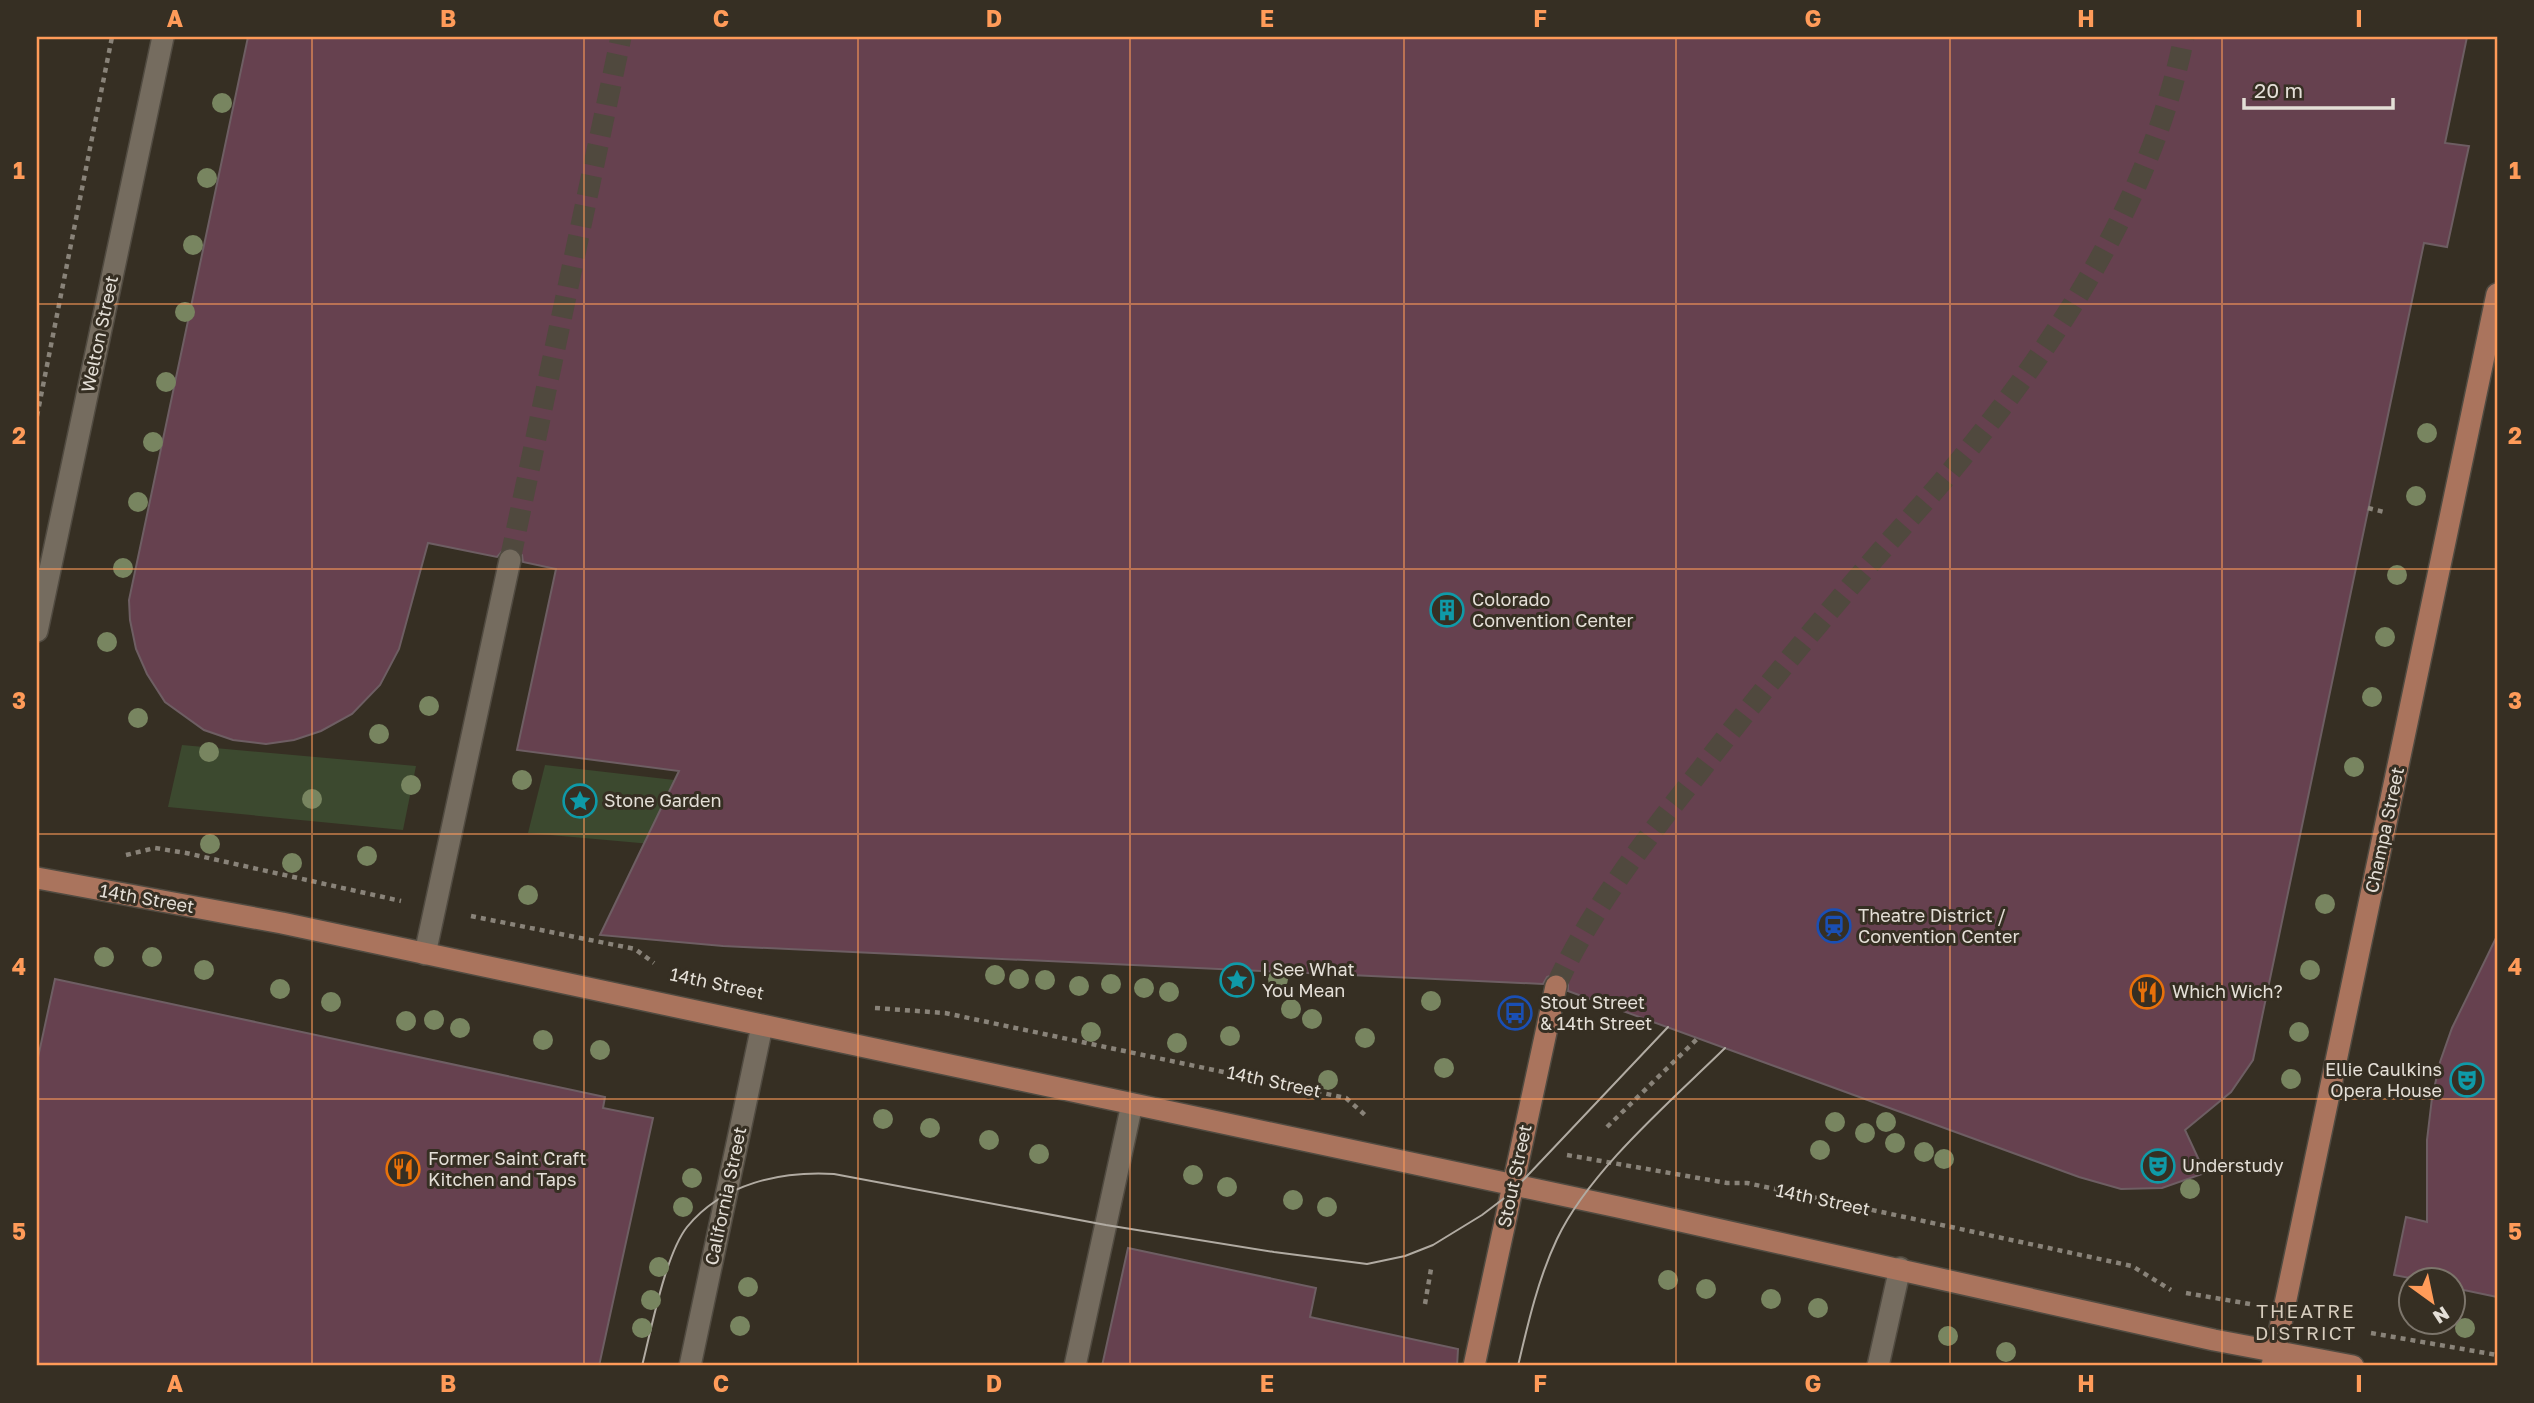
<svg xmlns="http://www.w3.org/2000/svg" width="2534" height="1403" viewBox="0 0 2534 1403" font-family="'Golos Text',sans-serif">
<rect width="100%" height="100%" fill="#362f23"/>
<path fill="#3c492f" d="M 182,745 L 416,766 L 403,830 L 168,807 Z
M 545,765 L 726,786 L 707,849 L 528,833 Z"/>
<path fill="#66414f" stroke="#6e5e63" stroke-width="2" d="M 248,37 L 2467,37 L 2445,143 L 2469,146 L 2447,247 L 2424,243 L 2253,1060 L 2231,1092 L 2185,1130 L 2205,1173 L 2162,1188 L 2121,1189 L 2079,1177 L 1568,991 L 1568,981 L 1558,973 L 1547,977 L 1543,984 L 723,946 L 600,935 L 679,771 L 517,750 L 556,569 L 523,562 L 522,555 L 513,547 L 505,548 L 497,557 L 428,543 L 399,649 L 380,685 L 352,714 L 321,731 L 294,740 L 266,744 L 233,740 L 204,730 L 165,702 L 147,674 L 136,649 L 130,620 L 129,600 Z
M 2497,936 L 2497,1297 L 2454,1288 L 2454,1280 L 2420,1280 L 2394,1275 L 2406,1217 L 2427,1222 L 2427,1140 L 2432,1098 L 2440,1062 L 2452,1028 Z
M 55,979 L 605,1097 L 603,1108 L 653,1118 L 599,1366 L 37,1366 L 37,1062 Z
M 1128,1248 L 1316,1288 L 1310,1317 L 1458,1349 L 1457,1366 L 1102,1366 Z"/>
<g fill="none" stroke-linecap="round" stroke-linejoin="round">
<path stroke="#50493e" stroke-width="21" stroke-dasharray="21 10" stroke-linecap="butt" d="M 510,560 L 621,37"/>
<path stroke="#50493e" stroke-width="21" stroke-dasharray="21 10" stroke-linecap="butt" d="M 1556,986 C 1592,907 1646,839 1700,771 C 1754,701 1810,633 1868,566 C 1892,538 1917,511 1941,483 C 2049,355 2151,204 2184,37"/>
<defs>
<path id="minor" d="M 37,631 L 163,37
M 425,954 L 510,560
M 690,1366 L 762,1026
M 1075,1366 L 1132,1104
M 1878,1366 L 1900,1268"/>
<path id="major" d="M 37,878 L 282,923 L 1618,1207 L 2214,1340 L 2353,1366
M 1474,1366 L 1556,986
M 2272,1366 L 2497,294"/>
</defs>
<use href="#minor" stroke="#514b41" stroke-width="24"/>
<use href="#major" stroke="#514b41" stroke-width="24"/>
<path stroke="#898379" stroke-width="4.5" stroke-dasharray="5 5" stroke-linecap="butt" d="M 37,416 L 112,37
M 2368,508 L 2384,512
M 126,855 L 155,848 L 186,853 L 401,901
M 471,916 L 635,949 L 654,963
M 875,1008 L 945,1013 L 1346,1098 L 1365,1115
M 1607,1127 L 1698,1038
M 1567,1155 L 1727,1183 L 1747,1183 L 2132,1266 L 2171,1290
M 2186,1293 L 2250,1304
M 1425,1304 L 1431,1269
M 2371,1333 L 2497,1355"/>
<use href="#minor" stroke="#756c5f" stroke-width="21"/>
<use href="#major" stroke="#aa745d" stroke-width="21"/>
<path stroke="#b1aba2" stroke-width="2" d="M 642,1366 C 651,1331 665,1255 687,1227 C 723,1183 781,1171 834,1174 L 1106,1225 L 1274,1252 L 1367,1264 L 1405,1256 L 1433,1245 L 1482,1215 L 1511,1193 L 1668,1027
M 1518,1366 C 1528,1323 1538,1279 1557,1239 C 1589,1171 1671,1101 1725,1048"/>
</g>
<g fill="#788560">
<circle cx="222" cy="103" r="10"/>
<circle cx="207" cy="178" r="10"/>
<circle cx="193" cy="245" r="10"/>
<circle cx="185" cy="312" r="10"/>
<circle cx="166" cy="382" r="10"/>
<circle cx="2427" cy="433" r="10"/>
<circle cx="153" cy="442" r="10"/>
<circle cx="2416" cy="496" r="10"/>
<circle cx="138" cy="502" r="10"/>
<circle cx="123" cy="568" r="10"/>
<circle cx="2397" cy="575" r="10"/>
<circle cx="2385" cy="637" r="10"/>
<circle cx="107" cy="642" r="10"/>
<circle cx="2372" cy="697" r="10"/>
<circle cx="429" cy="706" r="10"/>
<circle cx="138" cy="718" r="10"/>
<circle cx="379" cy="734" r="10"/>
<circle cx="209" cy="752" r="10"/>
<circle cx="2354" cy="767" r="10"/>
<circle cx="522" cy="780" r="10"/>
<circle cx="411" cy="785" r="10"/>
<circle cx="312" cy="799" r="10"/>
<circle cx="210" cy="844" r="10"/>
<circle cx="367" cy="856" r="10"/>
<circle cx="292" cy="863" r="10"/>
<circle cx="528" cy="895" r="10"/>
<circle cx="2325" cy="904" r="10"/>
<circle cx="104" cy="957" r="10"/>
<circle cx="152" cy="957" r="10"/>
<circle cx="204" cy="970" r="10"/>
<circle cx="2310" cy="970" r="10"/>
<circle cx="995" cy="975" r="10"/>
<circle cx="1019" cy="979" r="10"/>
<circle cx="1278" cy="979" r="10"/>
<circle cx="1045" cy="980" r="10"/>
<circle cx="1111" cy="984" r="10"/>
<circle cx="1079" cy="986" r="10"/>
<circle cx="1144" cy="988" r="10"/>
<circle cx="280" cy="989" r="10"/>
<circle cx="1169" cy="992" r="10"/>
<circle cx="1431" cy="1001" r="10"/>
<circle cx="331" cy="1002" r="10"/>
<circle cx="1291" cy="1009" r="10"/>
<circle cx="1312" cy="1019" r="10"/>
<circle cx="434" cy="1020" r="10"/>
<circle cx="406" cy="1021" r="10"/>
<circle cx="460" cy="1028" r="10"/>
<circle cx="1091" cy="1032" r="10"/>
<circle cx="2299" cy="1032" r="10"/>
<circle cx="1230" cy="1036" r="10"/>
<circle cx="1365" cy="1038" r="10"/>
<circle cx="543" cy="1040" r="10"/>
<circle cx="1177" cy="1043" r="10"/>
<circle cx="600" cy="1050" r="10"/>
<circle cx="1444" cy="1068" r="10"/>
<circle cx="2291" cy="1079" r="10"/>
<circle cx="1328" cy="1080" r="10"/>
<circle cx="883" cy="1119" r="10"/>
<circle cx="1835" cy="1122" r="10"/>
<circle cx="1886" cy="1122" r="10"/>
<circle cx="930" cy="1128" r="10"/>
<circle cx="1865" cy="1133" r="10"/>
<circle cx="989" cy="1140" r="10"/>
<circle cx="1895" cy="1143" r="10"/>
<circle cx="1820" cy="1150" r="10"/>
<circle cx="1924" cy="1152" r="10"/>
<circle cx="1039" cy="1154" r="10"/>
<circle cx="1944" cy="1159" r="10"/>
<circle cx="1193" cy="1175" r="10"/>
<circle cx="692" cy="1178" r="10"/>
<circle cx="1227" cy="1187" r="10"/>
<circle cx="2190" cy="1189" r="10"/>
<circle cx="1293" cy="1200" r="10"/>
<circle cx="683" cy="1207" r="10"/>
<circle cx="1327" cy="1207" r="10"/>
<circle cx="659" cy="1267" r="10"/>
<circle cx="1668" cy="1280" r="10"/>
<circle cx="748" cy="1287" r="10"/>
<circle cx="1706" cy="1289" r="10"/>
<circle cx="1771" cy="1299" r="10"/>
<circle cx="651" cy="1300" r="10"/>
<circle cx="1818" cy="1308" r="10"/>
<circle cx="740" cy="1326" r="10"/>
<circle cx="642" cy="1328" r="10"/>
<circle cx="2465" cy="1328" r="10"/>
<circle cx="1948" cy="1336" r="10"/>
<circle cx="2006" cy="1352" r="10"/>
</g>
<path fill="none" stroke="#ff9b59" stroke-width="2" stroke-opacity="0.55" d="M 312,37 L 312,1366M 584,37 L 584,1366M 858,37 L 858,1366M 1130,37 L 1130,1366M 1404,37 L 1404,1366M 1676,37 L 1676,1366M 1950,37 L 1950,1366M 2222,37 L 2222,1366M 37,304 L 2497,304M 37,569 L 2497,569M 37,834 L 2497,834M 37,1099 L 2497,1099"/>
<defs>
<symbol id="building-ring" viewBox="-11 -11 22 22"><circle r="9.5" fill="#362f23" stroke="#0f9aa8" stroke-width="1.5"/><path d="M-4-6H4V6H1V3H-1V6H-4ZM-2.5-4.3h1.7v1.8h-1.7ZM.8-4.3h1.7v1.8H.8ZM-2.5-1h1.7V.8h-1.7ZM.8-1h1.7V.8H.8Z" fill="#0f9aa8"/></symbol>
<symbol id="sight-ring" viewBox="-11 -11 22 22"><circle r="9.5" fill="#362f23" stroke="#0f9aa8" stroke-width="1.5"/><path d="M0-6L1.8-2.2L6-1.7L2.9 1.2L3.7 5.4L0 3.3L-3.7 5.4L-2.9 1.2L-6-1.7L-1.8-2.2Z" fill="#0f9aa8"/></symbol>
<symbol id="station-ring" viewBox="-11 -11 22 22"><circle r="9.5" fill="#362f23" stroke="#1a4fb4" stroke-width="1.5"/><path d="M-3-6H3Q5-6 5-4V2Q5 4 3 4L4.5 6H3L1.5 4h-3L-3 6H-4.5L-3 4Q-5 4-5 2V-4Q-5-6-3-6ZM-3.5-4v3h7v-3ZM-3.5 1v1.5H-2V1ZM2 1v1.5H3.5V1Z" fill="#1a4fb4"/></symbol>
<symbol id="restaurant-ring" viewBox="-11 -11 22 22"><circle r="9.5" fill="#362f23" stroke="#e8710a" stroke-width="1.5"/><path d="M-5-6h1v4h1v-4h1v4h1v-4h1v5L-1.5 .5V6h-2V.5L-5-1ZM5-6V6H3V1.5H1.5Q1.5-4 5-6Z" fill="#e8710a"/></symbol>
<symbol id="bus-ring" viewBox="-11 -11 22 22"><circle r="9.5" fill="#362f23" stroke="#1a4fb4" stroke-width="1.5"/><path d="M-5-6H5V4H4V6H2V4H-2V6H-4V4H-5ZM-3.5-4V0h7V-4ZM-3.5 1.2v1.5H-2V1.2ZM2 1.2v1.5H3.5V1.2Z" fill="#1a4fb4"/></symbol>
<symbol id="theatre-ring" viewBox="-11 -11 22 22"><circle r="9.5" fill="#362f23" stroke="#0f9aa8" stroke-width="1.5"/><path d="M-5-5.5Q0-4 5-5.5V0Q5 5 0 6Q-5 5-5 0ZM-3.3-2.5H-1v1.5H-3.3ZM1-2.5H3.3v1.5H1ZM-2.8 1Q0 5.5 2.8 1Z" fill="#0f9aa8"/></symbol>
</defs>
<g fill-rule="evenodd">
<use href="#building-ring" x="1428" y="591" width="38" height="38"/>
<use href="#sight-ring" x="561" y="782" width="38" height="38"/>
<use href="#station-ring" x="1815" y="907" width="38" height="38"/>
<use href="#sight-ring" x="1218" y="961" width="38" height="38"/>
<use href="#restaurant-ring" x="2128" y="973" width="38" height="38"/>
<use href="#bus-ring" x="1496" y="994" width="38" height="38"/>
<use href="#theatre-ring" x="2448" y="1061" width="38" height="38"/>
<use href="#theatre-ring" x="2139" y="1147" width="38" height="38"/>
<use href="#restaurant-ring" x="384" y="1150" width="38" height="38"/>
</g>
<g text-anchor="middle" stroke-width="6" stroke-linejoin="round" paint-order="stroke">
<g font-size="18" fill="#e4dfd7" stroke="#362f23">
<text transform="translate(100 334) rotate(-78)" y="6">Welton Street</text>
<text transform="translate(2385 830) rotate(-78)" y="6">Champa Street</text>
<text transform="translate(147 899) rotate(10)" y="6">14th Street</text>
<text transform="translate(717 984) rotate(12)" y="6">14th Street</text>
<text transform="translate(1274 1082) rotate(12)" y="6">14th Street</text>
<text transform="translate(1515 1176) rotate(-78)" y="6">Stout Street</text>
<text transform="translate(726 1196) rotate(-78)" y="6">California Street</text>
<text transform="translate(1823 1200) rotate(12)" y="6">14th Street</text>
</g>
<g font-size="18" fill="#e4dfd7" stroke="#362f23" text-anchor="start">
<text x="1472" y="606">Colorado<tspan x="1472" dy="21">Convention Center</tspan></text>
<text x="604" y="807">Stone Garden</text>
<text x="1858" y="922">Theatre District /<tspan x="1858" dy="21">Convention Center</tspan></text>
<text x="1262" y="976">I See What<tspan x="1262" dy="21">You Mean</tspan></text>
<text x="2172" y="998">Which Wich?</text>
<text x="1540" y="1009">Stout Street<tspan x="1540" dy="21">&amp; 14th Street</tspan></text>
<text x="2442" y="1076" text-anchor="end">Ellie Caulkins<tspan x="2442" dy="21">Opera House</tspan></text>
<text x="428" y="1165">Former Saint Craft<tspan x="428" dy="21">Kitchen and Taps</tspan></text>
<text x="2182" y="1172">Understudy</text>
</g>
<g font-size="19" letter-spacing="2" fill="#d6ccbd" stroke="#362f23">
<text x="2306" y="1318">THEATRE<tspan x="2306" dy="22">DISTRICT</tspan></text>
</g>
</g>
<rect width="2534" height="1403" fill="none" stroke="#362f23" stroke-width="77"/>
<g transform="translate(2432 1301) rotate(147)"><circle r="33" fill="#362f23" stroke="#7c756b" stroke-width="2"/>
<path d="M0-5L12 26L0 18L-12 26Z" fill="#ff9b59"/>
<text y="-10" font-size="19" font-weight="bold" text-anchor="middle" fill="#e4dfd7">N</text>
</g>
<path d="M2244 98v10h149v-10" fill="none" stroke="#e4dfd7" stroke-width="3.5"/>
<text x="2254" y="98" font-size="21" fill="#e4dfd7" stroke="#362f23" stroke-width="5" paint-order="stroke">20 m</text>
<rect x="38" y="38" width="2458" height="1326" fill="none" stroke="#ff9b59" stroke-width="2.5"/>
<g font-size="23" text-anchor="middle" font-weight="bold" fill="#ff9b59">
<text x="175" y="27">A</text>
<text x="448" y="27">B</text>
<text x="721" y="27">C</text>
<text x="994" y="27">D</text>
<text x="1267" y="27">E</text>
<text x="1540" y="27">F</text>
<text x="1813" y="27">G</text>
<text x="2086" y="27">H</text>
<text x="2359" y="27">I</text>
<text x="19" y="179">1</text>
<text x="2515" y="179">1</text>
<text x="19" y="444">2</text>
<text x="2515" y="444">2</text>
<text x="19" y="709">3</text>
<text x="2515" y="709">3</text>
<text x="19" y="975">4</text>
<text x="2515" y="975">4</text>
<text x="19" y="1240">5</text>
<text x="2515" y="1240">5</text>
<text x="175" y="1392">A</text>
<text x="448" y="1392">B</text>
<text x="721" y="1392">C</text>
<text x="994" y="1392">D</text>
<text x="1267" y="1392">E</text>
<text x="1540" y="1392">F</text>
<text x="1813" y="1392">G</text>
<text x="2086" y="1392">H</text>
<text x="2359" y="1392">I</text>
</g>
</svg>
